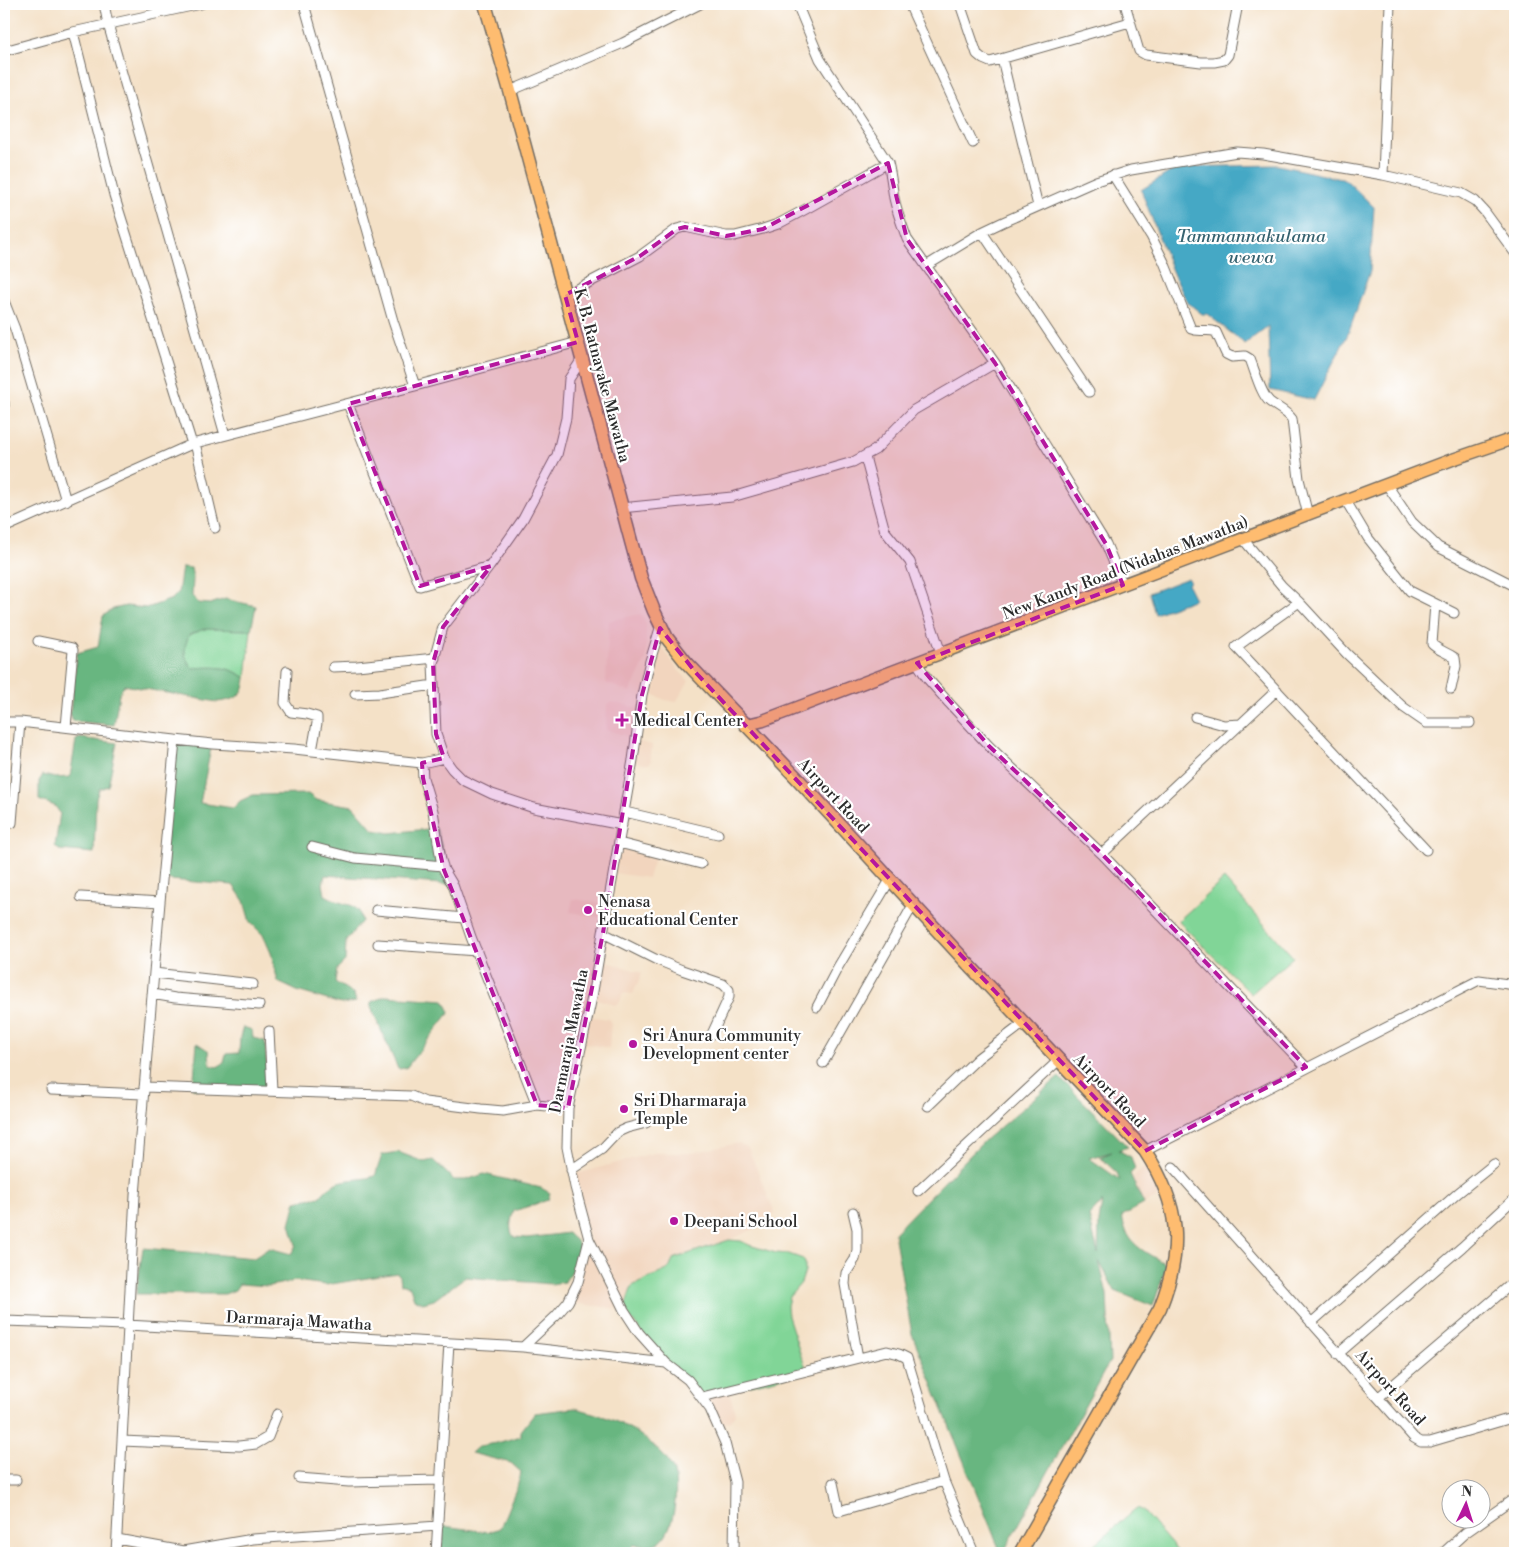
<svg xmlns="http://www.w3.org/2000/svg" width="1519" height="1557" viewBox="0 0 1519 1557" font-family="'Libre Bodoni',serif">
<rect width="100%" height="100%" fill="#fff"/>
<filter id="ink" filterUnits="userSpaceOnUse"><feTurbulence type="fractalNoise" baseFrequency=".02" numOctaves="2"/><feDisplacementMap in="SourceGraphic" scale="10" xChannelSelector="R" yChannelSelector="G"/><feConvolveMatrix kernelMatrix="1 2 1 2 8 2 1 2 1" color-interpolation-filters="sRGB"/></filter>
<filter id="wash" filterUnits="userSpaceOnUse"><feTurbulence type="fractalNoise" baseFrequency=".0096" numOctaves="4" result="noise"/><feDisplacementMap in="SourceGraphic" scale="20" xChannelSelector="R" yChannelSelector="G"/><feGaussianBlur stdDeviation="1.12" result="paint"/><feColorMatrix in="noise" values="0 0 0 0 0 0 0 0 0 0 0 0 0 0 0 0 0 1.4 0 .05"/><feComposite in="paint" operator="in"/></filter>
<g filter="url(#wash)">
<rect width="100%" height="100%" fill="#f4e1c7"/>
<path fill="#f2d5be" d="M 640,614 L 643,618 L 646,625 L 646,660 L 630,692 L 606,683 L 609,621 Z
M 659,643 L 679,671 L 689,681 L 676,702 L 665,700 L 648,692 Z
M 612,702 L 640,709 L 636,741 L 652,745 L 650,764 L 642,764 L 633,760 L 635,741 L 624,735 L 606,730 L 607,705 Z
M 619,843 L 655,856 L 648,878 L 614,873 Z
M 573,899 L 607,904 L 603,918 L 570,912 Z
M 599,959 L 642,973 L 633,994 L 625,993 L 622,995 L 620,1002 L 615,1005 L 592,997 Z
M 588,1016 L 609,1019 L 611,1024 L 609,1048 L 582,1043 Z
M 739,1143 L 748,1148 L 775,1213 L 756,1228 L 729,1240 L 673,1259 L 670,1267 L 667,1270 L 632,1286 L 624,1310 L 568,1302 L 589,1239 L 572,1175 L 654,1153 L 692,1153 Z
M 1145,1166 L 1162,1195 L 1144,1204 L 1131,1179 Z
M 729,1390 L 735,1414 L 730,1421 L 718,1425 L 702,1397 Z"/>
<path fill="#81d597" stroke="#568061" d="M 204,629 L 251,630 L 246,678 C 227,665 214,667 192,668 C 183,655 183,650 189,635 Z
M 1224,879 L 1293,957 L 1251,994 L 1178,921 Z
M 729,1240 L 741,1241 L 749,1245 L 776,1253 L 789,1254 L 803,1259 L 805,1263 L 805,1271 L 801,1283 L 789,1297 L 787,1306 L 788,1316 L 801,1356 L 808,1371 L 702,1397 L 666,1363 L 624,1310 L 632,1286 L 667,1270 L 670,1267 L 673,1259 Z
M 1137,1508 L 1142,1510 L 1179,1553 L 1085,1553 L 1134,1510 Z"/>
<path fill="#68b680" stroke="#4a7056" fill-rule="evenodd" d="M 182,567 L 191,568 L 193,579 L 192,596 L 199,603 L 210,604 L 225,599 L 256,606 L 251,630 L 204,629 L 189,635 C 183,650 183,655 192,668 C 214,667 227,665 246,678 C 244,697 235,700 217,702 L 124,685 L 119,694 L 114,725 L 73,721 L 70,713 L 77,653 L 98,647 L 103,616 L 113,609 L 126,606 L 147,608 L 172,599 L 178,593 Z
M 80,738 L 117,743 L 108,786 L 99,789 L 96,799 L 94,853 L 59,850 L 55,846 L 60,813 L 55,806 L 39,800 L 39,781 L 43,775 L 55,778 L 70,777 L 76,740 Z
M 173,739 L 212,743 L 200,803 L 233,808 L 240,801 L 253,795 L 308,794 L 316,800 L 353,806 L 374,830 L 390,833 L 436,828 L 453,885 L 325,875 L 323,884 L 325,895 L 339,902 L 353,906 L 359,911 L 362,921 L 346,941 L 345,961 L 337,969 L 335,982 L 354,994 L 356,1002 L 341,1004 L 297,991 L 278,982 L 271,953 L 263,935 L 250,922 L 244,901 L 233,885 L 170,880 L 162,876 Z
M 386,996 L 444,1000 L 450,1012 L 406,1068 L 398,1069 L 371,1007 L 371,1002 Z
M 243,1027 L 252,1030 L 253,1038 L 265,1041 L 268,1090 L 193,1089 L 197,1043 L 209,1051 L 210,1065 L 217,1067 L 224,1063 L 226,1054 L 239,1053 L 240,1037 Z
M 1059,1077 L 1128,1147 L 1118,1150 L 1131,1157 L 1135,1169 L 1130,1174 L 1144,1204 L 1122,1216 C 1127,1246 1143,1250 1167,1265 L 1153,1306 L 1115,1291 L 1099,1261 L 1107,1294 L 1110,1361 L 1003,1553 L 1001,1553 L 912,1334 L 894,1233 L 985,1140 ZM 1112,1152 L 1100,1157 L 1117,1173 L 1120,1180 L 1089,1158 ZM 1102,1202 L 1099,1222 L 1098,1254 L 1089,1216 Z
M 398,1152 L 424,1162 L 433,1160 L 454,1180 L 466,1180 L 484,1174 L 541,1188 L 550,1193 L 548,1200 L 514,1211 C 511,1219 508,1230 514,1237 L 527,1238 L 568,1233 C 570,1236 575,1239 577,1242 C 585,1255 572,1272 564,1282 L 551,1284 L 465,1277 L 434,1300 L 423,1303 L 414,1299 L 410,1287 L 401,1284 L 400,1276 L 397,1273 L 326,1285 L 296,1281 L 269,1286 L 239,1284 L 235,1290 L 225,1294 L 136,1294 L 143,1248 L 254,1258 L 269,1248 L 291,1254 L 296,1245 L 290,1224 L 296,1201 L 320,1197 C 338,1174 352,1183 375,1176 L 382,1155 Z
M 575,1408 C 611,1417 643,1430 667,1460 C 669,1463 674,1469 674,1473 C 678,1491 675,1531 659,1542 C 653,1546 641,1545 633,1545 L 630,1553 L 441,1553 L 443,1526 L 489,1532 L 500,1528 L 518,1484 L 521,1472 L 511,1463 L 471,1453 L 479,1446 L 497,1443 L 521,1436 L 521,1431 L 535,1413 Z"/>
<path fill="#45a8c5" stroke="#386a78" d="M 1278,165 L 1346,180 L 1374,207 L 1370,271 L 1349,332 L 1314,400 L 1270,390 L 1268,326 L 1245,344 L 1207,314 L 1202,314 L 1187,302 L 1172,271 L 1141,190 L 1178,167 Z
M 1188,578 L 1190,580 L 1188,585 L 1195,599 L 1155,614 L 1149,593 Z"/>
</g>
<g filter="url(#ink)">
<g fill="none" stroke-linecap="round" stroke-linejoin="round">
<defs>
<path id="minor" d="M 104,4 L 108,24 L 225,435
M 304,4 L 393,321 L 415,386
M 797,4 L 820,59 L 888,163 C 891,174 892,186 894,198 C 897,212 902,225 907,239 L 995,363 L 1106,544 L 1123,585
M 909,4 L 973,143
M 960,4 L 977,54 L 983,59 L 990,62 L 1130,22
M 1125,4 L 1139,51 L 1146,55 L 1201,62 L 1214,62 L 1224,60 L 1228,55 L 1238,4
M 73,32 L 114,195 L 192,444
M 4,51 L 73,32 L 201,4
M 1002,59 L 1038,206
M 510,91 L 623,43 L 700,4
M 1113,175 L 1151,236 L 1164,262 L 1191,329 C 1200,333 1208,328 1216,332 L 1226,354 L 1232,357 L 1245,356 L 1250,359 C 1255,371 1261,395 1270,402 C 1278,408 1286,411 1292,419 L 1299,479 L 1308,515
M 1383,175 L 1390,4
M 982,232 L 1089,392
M 926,266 L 982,232 L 1003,222 L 1096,181 L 1131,170 L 1237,152 L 1263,154 L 1383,175 L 1461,193 L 1475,201 L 1485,212 L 1515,253
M 565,295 L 640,256 L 677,229 L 685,227 L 726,236 L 735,236 L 763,229 L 778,224 L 806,209 L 888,163
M 4,301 L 15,329 L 66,501
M 582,359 L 569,379 L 566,418 L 557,455 L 523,519 L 490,566 L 443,627 L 433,663 L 436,734 L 444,758 L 452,769 L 463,780 L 492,794 L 534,808 L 622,825
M 4,403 L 4,408
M 348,404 L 420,586 L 490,566
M 195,443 L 215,528
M 865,457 L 885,531 L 910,562 L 941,653
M 1387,485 L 1412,522 L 1438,547 L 1515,586
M 1346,501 L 1368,538 L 1410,591 L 1454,613
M 621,508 L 732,497 L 853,462 L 875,450 L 914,410 L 995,363
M 4,528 L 192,444 L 415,386 L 578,342
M 1243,539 L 1282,586 L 1299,602 L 1347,654 L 1403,707 L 1426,723 L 1470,723
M 1299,602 L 1236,647 L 1426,850
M 1435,604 L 1432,644 C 1439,651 1447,652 1455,658 L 1456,666 L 1451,689
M 38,641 L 72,648 L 73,650 L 66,727
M 917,663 L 927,678 L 949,703 L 989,746 L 1102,854 L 1306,1067
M 333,667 L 357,666 L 435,658
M 287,671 L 285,703 L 291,712 L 307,714 L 317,717 L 317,723 L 312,751
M 355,694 L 380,693 L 434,685
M 1195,717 L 1224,725 L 1241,724
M 4,722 L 20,722 L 175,740
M 422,763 L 423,778 L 433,811 L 441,860 L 444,870 L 453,885 L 471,937 L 537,1105 L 568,1108
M 625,812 L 718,834
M 12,823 L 20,722
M 619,843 L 701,864
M 312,847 L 355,858 L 443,866
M 1102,854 L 1277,690
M 81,897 L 160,902
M 376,910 L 464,918
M 603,933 L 655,959 L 682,970 L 723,984 L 729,990 L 729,997 L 712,1034
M 378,944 L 477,951
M 154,973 L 253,984
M 152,994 L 175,998 L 259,1005
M 817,1007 L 838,967 L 890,880
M 269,1031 L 272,1090
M 823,1063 L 913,905
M 144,1087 L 411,1096 L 425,1102 L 481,1109 L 503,1111 L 537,1105
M 51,1090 L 143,1094
M 928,1106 L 978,1058 L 1024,1023
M 1145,1151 L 1479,980 L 1515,985
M 1173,1167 L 1414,1438 L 1421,1442 L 1430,1442 L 1515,1417
M 571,1170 L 602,1149 L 618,1132 L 627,1128 L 646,1123
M 918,1191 L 1059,1060
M 853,1212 L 857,1229 L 857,1250 L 855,1259 L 846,1273 L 845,1284 L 858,1358
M 589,1239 L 624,1310 L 639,1333 L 666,1363
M 4,1321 L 127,1325 L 523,1347 L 556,1316 L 568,1302 L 578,1282 L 589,1239 L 575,1187 L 567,1147 L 568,1108 L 592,997 L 603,933 L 633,760 L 642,695 L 650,661 L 661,625
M 1311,1323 L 1458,1193 L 1494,1164
M 523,1347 L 666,1363 L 688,1380 L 710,1409 L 725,1443 L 735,1482 L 734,1553
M 1338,1354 L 1462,1247 L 1515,1198
M 702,1397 L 887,1351 L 899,1354 L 907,1358 L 944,1481 L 974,1553
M 1379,1397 L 1515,1281
M 122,1441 L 239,1446 L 256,1444 L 268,1437 L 277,1414
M 299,1478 L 349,1482 L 440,1480
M 4,1480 L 16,1480
M 833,1483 L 839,1511 L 944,1481
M 117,1539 L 183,1551 L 253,1539 L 438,1526
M 116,1553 L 135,1195 L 160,902 L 175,740 L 213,744 L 294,749 L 422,763 L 444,758
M 436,1553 L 449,1343
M 1443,1553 L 1465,1533 L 1515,1498"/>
<path id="major" d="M 745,725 L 762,721 L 791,710 L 1451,460 L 1515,438"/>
<path id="highway" d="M 485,4 L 510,91 L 632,545 L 641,578 L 654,611 L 667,638 L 686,662 L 795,776 L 969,965 L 1145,1151 C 1180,1205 1184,1248 1160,1308 L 1020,1553"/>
</defs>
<use href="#minor" stroke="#716b62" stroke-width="11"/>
<use href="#major" stroke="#716b62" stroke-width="14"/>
<use href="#highway" stroke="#716b62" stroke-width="15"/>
<use href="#minor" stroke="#fff" stroke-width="9"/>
<use href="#major" stroke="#febc70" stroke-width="11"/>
<use href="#highway" stroke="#febc70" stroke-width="12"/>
</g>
</g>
<path fill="#b5179e" fill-opacity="0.2" stroke="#b5179e" stroke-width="4" stroke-dasharray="10 6" stroke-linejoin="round" d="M 888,163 L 907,239 L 995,363 L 1106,544 L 1123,585 L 917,663 L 989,746 L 1102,854 L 1306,1067 L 1145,1151 L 697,674 L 660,628 L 642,695 L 603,933 L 568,1108 L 537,1105 L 444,870 L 423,778 L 422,763 L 444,758 L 436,734 L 433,663 L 443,627 L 491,566 L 420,586 L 348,404 L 578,342 L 565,295 L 640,256 L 677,229 L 685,227 L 726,236 L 763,229 Z"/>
<g fill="#b5179e" stroke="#fff" stroke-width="2">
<path d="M619.5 712.5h5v5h5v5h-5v5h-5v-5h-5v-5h5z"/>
<circle cx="588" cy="910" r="5"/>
<circle cx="633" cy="1044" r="5"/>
<circle cx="624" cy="1109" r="5"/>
<circle cx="674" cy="1221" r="5"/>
</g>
<g text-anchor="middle" stroke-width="4.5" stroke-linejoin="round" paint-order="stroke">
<g font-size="16" fill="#2b2b2b" stroke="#fff">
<text transform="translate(603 375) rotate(75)" y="6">K. B. Ratnayake Mawatha</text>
<text transform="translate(1125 567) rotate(-21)" y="6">New Kandy Road (Nidahas Mawatha)</text>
<text transform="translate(834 795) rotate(47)" y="6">Airport Road</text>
<text transform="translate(568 1041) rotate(-79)" y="6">Darmaraja Mawatha</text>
<text transform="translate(1110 1090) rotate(46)" y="6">Airport Road</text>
<text transform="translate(299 1320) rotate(3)" y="6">Darmaraja Mawatha</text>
<text transform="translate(1391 1387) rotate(48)" y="6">Airport Road</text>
</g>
<g font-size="16" fill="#2b2b2b" stroke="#fff" text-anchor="start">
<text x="633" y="726">Medical Center</text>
<text x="598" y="907">Nenasa<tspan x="598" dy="18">Educational Center</tspan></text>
<text x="643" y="1041">Sri Anura Community<tspan x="643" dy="18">Development center</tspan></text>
<text x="634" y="1106">Sri Dharmaraja<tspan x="634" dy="18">Temple</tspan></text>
<text x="684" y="1227">Deepani School</text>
</g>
<g font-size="18" font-style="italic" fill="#376370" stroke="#fff">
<text x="1251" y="242">Tammannakulama<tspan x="1251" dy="21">wewa</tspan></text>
</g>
</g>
<rect width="1519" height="1557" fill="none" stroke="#fff" stroke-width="20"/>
<g transform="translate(1466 1504) rotate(4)"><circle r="24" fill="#ffffff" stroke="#aaaaaa"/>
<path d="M0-4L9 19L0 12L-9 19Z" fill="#b5179e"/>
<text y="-8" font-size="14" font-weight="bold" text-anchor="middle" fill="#2b2b2b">N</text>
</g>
</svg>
